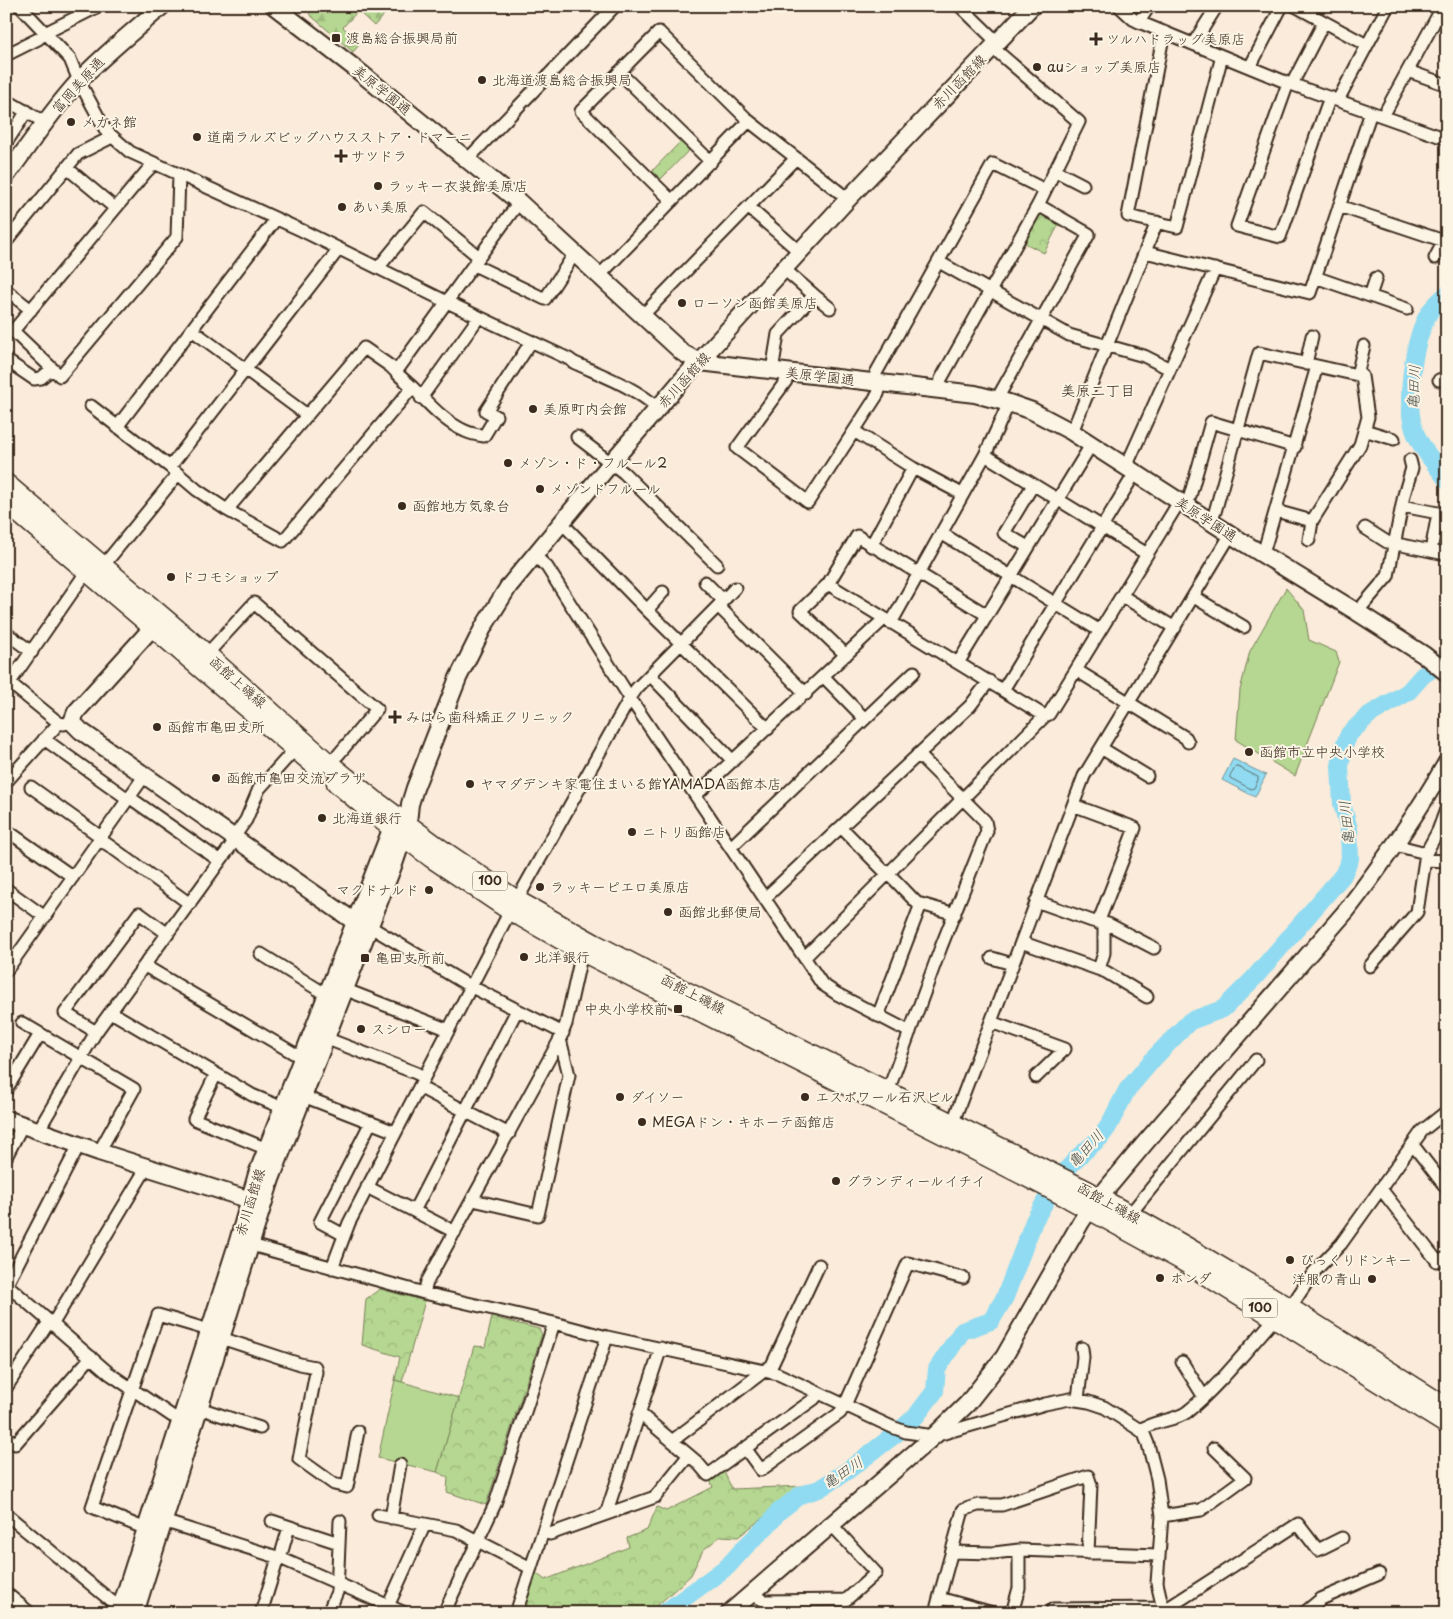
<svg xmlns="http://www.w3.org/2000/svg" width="1453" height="1619" viewBox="0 0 1453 1619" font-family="'Playpen Sans','Klee One',sans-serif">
<defs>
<pattern id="forest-firs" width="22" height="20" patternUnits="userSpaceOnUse" patternTransform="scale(1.25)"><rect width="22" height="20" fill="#b5d791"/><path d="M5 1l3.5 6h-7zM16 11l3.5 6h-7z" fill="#9db97d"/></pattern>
<pattern id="park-crowns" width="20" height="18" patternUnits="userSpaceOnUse" patternTransform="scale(1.25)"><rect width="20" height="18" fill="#b5d791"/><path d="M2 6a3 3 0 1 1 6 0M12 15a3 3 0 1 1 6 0" fill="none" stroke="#9db97d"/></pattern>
</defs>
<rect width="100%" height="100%" fill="#fbebda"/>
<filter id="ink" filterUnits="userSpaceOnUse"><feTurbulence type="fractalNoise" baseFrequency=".02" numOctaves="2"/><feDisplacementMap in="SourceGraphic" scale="10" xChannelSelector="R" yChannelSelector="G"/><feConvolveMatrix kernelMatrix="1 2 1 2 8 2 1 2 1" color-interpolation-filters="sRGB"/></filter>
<g filter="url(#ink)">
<path fill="url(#forest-firs)" stroke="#788058" d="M 317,6 L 392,6 L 374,26 L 358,11 L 343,27 L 360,44 L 353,52 L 309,14 Z"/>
<path fill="url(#park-crowns)" stroke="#788058" d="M 682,140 L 691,148 L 661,179 L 652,171 Z
M 1041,212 L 1060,222 L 1044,253 L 1025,243 Z
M 380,1289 L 425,1301 L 402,1382 L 395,1380 L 400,1357 L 362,1345 L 366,1299 Z
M 492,1317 L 539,1329 L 542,1334 L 486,1505 L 447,1492 L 448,1477 L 437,1472 L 474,1346 L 485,1347 Z
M 724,1472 L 732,1489 L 804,1486 L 738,1537 L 721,1536 L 703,1550 L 691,1575 L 649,1613 L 540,1613 L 540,1610 L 524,1605 L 536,1573 L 545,1580 L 629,1547 L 627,1538 L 647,1530 L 657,1507 L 666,1511 L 713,1487 L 710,1480 Z"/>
<path fill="#b5d791" stroke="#788058" d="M 1286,588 L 1304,610 L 1309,640 L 1336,652 L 1339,662 L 1295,776 L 1236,740 L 1240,690 L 1250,651 Z
M 395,1380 L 459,1398 L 437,1472 L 378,1458 Z"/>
<path fill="#90dbf1" stroke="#6e949d" d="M 1233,759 L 1266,775 L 1255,797 L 1222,780 Z"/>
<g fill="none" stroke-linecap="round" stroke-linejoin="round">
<path stroke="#5d7172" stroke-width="1" d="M 1236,766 L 1258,777 L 1258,780 L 1254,788 L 1251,789 L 1230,778 L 1230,776 Z"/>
<path stroke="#90dbf1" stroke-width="18" d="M 1447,294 C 1440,300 1433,306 1429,313 C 1413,341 1404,403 1415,432 C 1422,450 1436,465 1447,480
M 664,1613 L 728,1566 L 745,1547 L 771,1522 L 777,1513 L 800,1495 L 819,1489 L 847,1471 L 897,1433 L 916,1416 L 935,1391 L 937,1369 L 962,1331 L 991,1321 L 1005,1297 L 1034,1221 L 1058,1179 L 1079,1156 L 1100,1138 L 1108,1127 L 1127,1090 L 1155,1057 L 1190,1021 L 1223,1009 L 1254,978 L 1343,875 L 1350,859 L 1349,829 L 1342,804 L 1340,766 L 1344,746 L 1349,734 L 1369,715 L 1408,692 L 1423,675 L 1447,659"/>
<defs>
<path id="street" d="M 20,6 L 70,59 L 79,81 L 106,131 L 130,152 L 301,230 L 447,302 L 569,359 L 573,362 C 603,376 633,386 658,408
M 960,6 L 997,42
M 1119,6 L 1133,19 L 1139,22 L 1288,83 L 1447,139
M 1295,6 L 1367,45
M 1139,22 L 1149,6
M 1164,32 L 1128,216 L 1177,227 L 1222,56
M 1193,44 L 1217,6
M 6,55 L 38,39 L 45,33 L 99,6
M 1250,67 L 1282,6
M 1408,71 L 1447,85
M 619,72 L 711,162
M 1288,83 L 1237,226 L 1280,237 L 1330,97
M 1292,84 L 1324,22
M 6,100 L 37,118
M 1338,100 L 1388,6
M 1383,116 L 1443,6
M 6,143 L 27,111
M 468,159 L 615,6
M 154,164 L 146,172 L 13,331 L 60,376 L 177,237 L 179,175
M 67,168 L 115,208
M 1054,170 L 1083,185
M 672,201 L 581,111 L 659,32 L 749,121 L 848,199
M 1339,206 L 1444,241 L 1435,258
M 748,207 L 800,252
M 6,242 L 78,154 L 112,137
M 1145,252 L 1310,293 L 1371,112
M 939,262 L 1069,335 L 1144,356 L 1170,369
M 474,265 L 545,299 L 575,253
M 378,268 L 424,212 L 479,257
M 599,276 L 749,121
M 1315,277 L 1407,309
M 6,290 L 31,310
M 814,295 L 830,308
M 1370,296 L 1376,278
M 642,316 L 796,158
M 192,330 L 307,415
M 6,360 L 34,379 L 41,378 L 52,369
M 1306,364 L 1312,336
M 772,371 L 778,334 L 814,295 L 784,269
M 396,372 C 402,379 410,384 416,391 C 430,405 446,423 465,431 C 471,434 478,435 484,436 L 496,416 L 486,411 L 531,342
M 788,373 L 786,381 L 737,448 L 808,502 L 878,394 L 881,383
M 1357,375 L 1364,346
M 1439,380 L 1447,377
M 874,383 L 876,373 L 993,164 L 1045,190
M 939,389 L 941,379 L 1038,205 L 1079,122 L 992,47
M 421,398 L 479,317
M 997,399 L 1089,234 L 1038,205
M 91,406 L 170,467 L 197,490 L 227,510 L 364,348 L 390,366 L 396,372 L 519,202
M 117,427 L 276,219
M 1364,430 L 1394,439
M 854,431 L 913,468 L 962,494
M 1072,432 L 1157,222
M 577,437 L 624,473 L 717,565
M 985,455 L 1147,554
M 170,467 L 339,249
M 1126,467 L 1215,269
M 1190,496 L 1211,422 L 1295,447
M 1402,506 L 1438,513 L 1431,551
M 227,510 L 283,541 L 412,388
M 1215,512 L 1259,353 L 1362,376 L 1368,417 L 1360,445 L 1312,521 L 1276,511
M 561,522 L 647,610 L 768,729
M 1365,528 L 1387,542 L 1445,554
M 941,533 L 1100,631
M 1309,540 L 1312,521
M 871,546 L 913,468
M 1028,547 L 1004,533 L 1033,485
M 1263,554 L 1317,366
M 534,555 L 547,567 L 630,698 L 822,984 L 837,994 L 910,1032
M 705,582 L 723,600
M 828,584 L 1045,716
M 1122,596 L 1175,628
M 1194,597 L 1244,627
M 719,605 L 735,588
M 647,610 L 663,592
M 1357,612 L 1388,576 L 1404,495 L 1412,468 L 1410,460
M 891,623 L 985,455 L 1009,403
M 6,633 L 32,652
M 207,654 L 254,603 L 377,709 L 338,755 L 329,763
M 846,655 L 800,611 L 828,584 L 857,536 L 987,615
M 958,663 L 1091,445
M 1076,670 L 1186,738 L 1188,742
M 650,675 L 733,761
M 824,677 L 865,719
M 10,683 L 59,723
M 6,688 L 87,571 L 103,566 L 178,474
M 1003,690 L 1135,473
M 44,739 L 128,799
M 1101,748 L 1147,776
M 6,782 L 59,723 L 64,724 L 72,722
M 31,787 L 101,837
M 696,795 L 884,619
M 129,797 L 220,861
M 1073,805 L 1135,828 L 1098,923
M 841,827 L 888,875
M 6,830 L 73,877
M 234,837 L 246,820 L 259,789 L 295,749
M 99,841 L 107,844 L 190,904
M 1395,845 L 1426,853
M 731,847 L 914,672
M 1425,860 L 1447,861
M 889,874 L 917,903 L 921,904
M 6,889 L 45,917
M 765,898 L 970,706 L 989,681
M 517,900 L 630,698 L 637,688 L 718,606 L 806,694
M 1036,901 L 1092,921 L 1108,924 L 1154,948
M 369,926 L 466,984 L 563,1033
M 1021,942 L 1106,972 L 1147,997
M 261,954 L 327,995
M 805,957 L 1045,716 L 1049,714 L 1179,502
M 992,958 L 1012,964
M 145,966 L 307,1061
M 1370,966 L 1417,912 L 1426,853 L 1438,831 L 1447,807
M 1099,969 L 1104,953 L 1104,924
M 6,971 L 145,775
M 344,989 L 449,1030
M 111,1012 L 252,1095 L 276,1105 L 284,1106
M 878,1016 L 921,904 L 955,914
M 991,1022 L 1065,1049 L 1036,1077
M 22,1023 L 134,1089 L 99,1152
M 96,1032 L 65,1013 L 139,913 L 168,934
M 325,1038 L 416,1073 L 424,1077
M 216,1074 L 194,1119 L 267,1149
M 419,1087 L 509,1134
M 6,1090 L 40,1034
M 888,1091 L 941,947 L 987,831 L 985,821 L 918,754
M 303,1096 L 395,1132
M 948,1129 L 956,1114 L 1084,776 L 1231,534
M 38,1131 L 96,1032 L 236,839
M 1413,1145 L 1447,1189
M 6,1157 L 22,1126
M 367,1187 L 414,1211
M 1381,1189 L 1437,1261 L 1447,1258
M 473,1200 L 538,1215 L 569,1075 L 560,1039
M 1131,1215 L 1135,1208 L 1256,1060
M 455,1232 L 414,1211 L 517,1010
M 344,1235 L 320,1222 L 371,1122
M 244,1243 L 424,1293 L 554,1323 L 607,1337 L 778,1374 L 892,1427 L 906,1432 L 934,1436 L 1045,1404 L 1070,1399 L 1089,1402 L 1104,1407 L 1140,1430 L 1144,1434 L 1148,1444 L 1157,1479 L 1162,1516 L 1157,1583 L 1164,1613
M 332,1268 L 349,1223 L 510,911
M 6,1284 L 110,1374 L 172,1416 L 187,1422
M 6,1286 L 79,1145
M 424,1293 L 427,1282 L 560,1039 L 566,1024 L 582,952
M 52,1325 L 147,1167
M 221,1338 L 300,1364 L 315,1367 L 316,1372 L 299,1459 L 334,1484 L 347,1487 L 358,1432
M 1182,1362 L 1204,1397
M 6,1388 L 49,1322
M 1078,1399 L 1083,1357 L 1082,1348
M 199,1408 L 260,1428
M 639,1413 L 697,1462 L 708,1475 L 814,1399 L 819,1393
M 1140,1430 C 1155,1420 1175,1421 1187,1412 C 1216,1389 1245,1352 1270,1324 L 1279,1320 L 1290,1308 L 1314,1272 L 1341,1244 L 1422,1131 L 1447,1111
M 6,1436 L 15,1444 L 91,1357
M 672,1441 L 772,1365 L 819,1265
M 745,1448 L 761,1470 L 840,1413 L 845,1405 L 908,1263 L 963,1278
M 6,1514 L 110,1600 L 121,1608
M 606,1514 L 661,1348
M 378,1515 L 425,1524
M 1162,1516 L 1201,1510 L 1245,1478 L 1214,1448
M 391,1518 L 400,1465
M 163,1521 L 280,1558 L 405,1613
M 272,1521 L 339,1543
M 146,1529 L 92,1507 L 158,1315 L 209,1330
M 543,1532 L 550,1534 L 655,1497 L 689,1455
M 952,1552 L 994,1553 L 1019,1550 L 1158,1555
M 280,1558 L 289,1527
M 6,1593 L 30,1613
M 751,1594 L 765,1601 L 846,1600 L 876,1573 L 831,1524
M 939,1598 L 993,1613
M 1053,1609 L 1163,1608 L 1171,1606 L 1298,1524 L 1318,1550 L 1342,1538
M 261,1613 L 278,1558
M 328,1613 L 337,1592 L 340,1521
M 385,1613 L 425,1524 L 456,1530 L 531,1568
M 444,1613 L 495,1504 L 554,1323
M 516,1613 L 607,1337
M 935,1613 L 963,1510 L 978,1505 L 1002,1505 L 1088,1476 L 1091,1485 L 1088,1553
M 1012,1613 L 1019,1588 L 1019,1550
M 1304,1613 L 1321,1599 L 1379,1574"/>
<path id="secondary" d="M 274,6 L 356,69 L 519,202 L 683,353 L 700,362 L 975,394 L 1009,403 L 1032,411 L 1072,432 L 1244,543 L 1357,612 L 1424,655 L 1447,673
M 6,176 C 30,144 52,110 79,81 C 104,54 134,31 162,6
M 161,618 L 76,712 L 72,722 L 81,731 L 355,922
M 6,1119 L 99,1152 L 260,1203
M 119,1613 L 238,1241 L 257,1174 L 396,817
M 135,1613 L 271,1179 L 395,861 L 408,823 L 410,804 L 415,788 L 458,678 L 484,626 L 509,586 L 611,463 L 682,380 L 848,199 L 1032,6
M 729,1613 L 934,1436 L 967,1404 L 1004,1357 L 1081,1222 L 1089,1210 L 1145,1143 L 1347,910 C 1383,863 1417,814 1447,762"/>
<path id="primary" d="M 6,483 L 207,654 L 329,763 L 375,800 L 440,848 L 517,900 L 594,943 L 686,991 L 1087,1190 L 1186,1246 L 1286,1305 L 1447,1407
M 6,503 L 316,767
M 336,783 L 369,811 L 431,858 L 510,911 L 582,952 L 975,1151 L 1069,1199 L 1182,1261 L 1447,1425"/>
</defs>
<use href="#street" stroke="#3b2a1e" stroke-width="15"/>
<use href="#secondary" stroke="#3b2a1e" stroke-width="20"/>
<use href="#primary" stroke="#3b2a1e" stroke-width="21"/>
<use href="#street" stroke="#fcf5e5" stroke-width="11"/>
<use href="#secondary" stroke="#fcf5e5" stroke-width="16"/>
<use href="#primary" stroke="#fcf5e5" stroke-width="18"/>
</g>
</g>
<g fill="#3b2a1e" stroke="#fcf5e5" stroke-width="2">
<rect x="331" y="33" width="10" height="10" rx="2.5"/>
<path d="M1093.5 31.5h5v5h5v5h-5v5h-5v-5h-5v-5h5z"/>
<circle cx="1037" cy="67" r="5"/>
<circle cx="482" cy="80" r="5"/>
<circle cx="71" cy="122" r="5"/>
<circle cx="197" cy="137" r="5"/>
<path d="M338.5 148.5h5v5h5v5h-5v5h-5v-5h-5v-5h5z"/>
<circle cx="378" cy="186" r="5"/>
<circle cx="342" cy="207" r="5"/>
<circle cx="682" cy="303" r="5"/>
<circle cx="533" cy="409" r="5"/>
<circle cx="508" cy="463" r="5"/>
<circle cx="540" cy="489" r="5"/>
<circle cx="402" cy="506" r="5"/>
<circle cx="171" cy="577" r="5"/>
<path d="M392.5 709.5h5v5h5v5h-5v5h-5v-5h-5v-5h5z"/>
<circle cx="157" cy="727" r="5"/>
<circle cx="1249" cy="752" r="5"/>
<circle cx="216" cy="778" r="5"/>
<circle cx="470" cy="784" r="5"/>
<circle cx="322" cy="818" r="5"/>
<circle cx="632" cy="832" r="5"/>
<circle cx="540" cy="887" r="5"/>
<circle cx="429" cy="890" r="5"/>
<circle cx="668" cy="912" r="5"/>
<circle cx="524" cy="957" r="5"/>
<rect x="360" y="953" width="10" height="10" rx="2.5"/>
<rect x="673" y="1004" width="10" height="10" rx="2.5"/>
<circle cx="361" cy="1029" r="5"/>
<circle cx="620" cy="1097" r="5"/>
<circle cx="805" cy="1097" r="5"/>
<circle cx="642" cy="1122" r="5"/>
<circle cx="836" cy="1181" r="5"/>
<circle cx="1290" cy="1260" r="5"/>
<circle cx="1160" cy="1278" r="5"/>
<circle cx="1372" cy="1279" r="5"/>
</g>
<g text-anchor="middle" stroke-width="4" stroke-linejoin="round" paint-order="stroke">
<g fill="#fcf5e5" stroke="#75675a" stroke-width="1">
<rect x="472.5" y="871.5" width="35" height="19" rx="4"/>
<rect x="1242.5" y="1298.5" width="35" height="19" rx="4"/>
</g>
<g font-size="12" font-weight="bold" fill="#3b2a1e">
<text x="490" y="885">100</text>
<text x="1260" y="1312">100</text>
</g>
<g font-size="14" fill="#3b2a1e" stroke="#fcf5e5" text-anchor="start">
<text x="346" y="43">渡島総合振興局前</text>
<text x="1106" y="44">ツルハドラッグ美原店</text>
<text x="1047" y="72">auショップ美原店</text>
<text x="492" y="85">北海道渡島総合振興局</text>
<text x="81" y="127">メガネ館</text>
<text x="207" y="142">道南ラルズビッグハウスストア・ドマーニ</text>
<text x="351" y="161">サツドラ</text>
<text x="388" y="191">ラッキー衣装館美原店</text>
<text x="352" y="212">あい美原</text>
<text x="692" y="308">ローソン函館美原店</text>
<text x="543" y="414">美原町内会館</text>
<text x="518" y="468">メゾン・ド・フルール2</text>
<text x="550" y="494">メゾンドフルール</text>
<text x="412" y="511">函館地方気象台</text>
<text x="181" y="582">ドコモショップ</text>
<text x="406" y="722">みはら歯科矯正クリニック</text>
<text x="167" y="732">函館市亀田支所</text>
<text x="1259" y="757">函館市立中央小学校</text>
<text x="226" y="783">函館市亀田交流プラザ</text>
<text x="480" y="789">ヤマダデンキ家電住まいる館YAMADA函館本店</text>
<text x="332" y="823">北海道銀行</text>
<text x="642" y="837">ニトリ函館店</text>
<text x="550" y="892">ラッキーピエロ美原店</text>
<text x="419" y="895" text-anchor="end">マクドナルド</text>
<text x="678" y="917">函館北郵便局</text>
<text x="534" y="962">北洋銀行</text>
<text x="375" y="963">亀田支所前</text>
<text x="668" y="1014" text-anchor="end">中央小学校前</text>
<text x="371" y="1034">スシロー</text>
<text x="630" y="1102">ダイソー</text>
<text x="815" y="1102">エスポワール石沢ビル</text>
<text x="652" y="1127">MEGAドン・キホーテ函館店</text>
<text x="846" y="1186">グランディールイチイ</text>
<text x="1300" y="1265">びっくりドンキー</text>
<text x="1170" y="1283">ホンダ</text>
<text x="1362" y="1284" text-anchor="end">洋服の青山</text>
</g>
<g font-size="14" fill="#3b2a1e" stroke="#fcf5e5">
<text transform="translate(959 82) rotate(-46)" y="5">赤川函館線</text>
<text transform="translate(78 85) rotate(-48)" y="5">富岡美原通</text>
<text transform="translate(382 90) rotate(39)" y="5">美原学園通</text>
<text transform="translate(820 376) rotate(7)" y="5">美原学園通</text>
<text transform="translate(684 380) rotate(-48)" y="5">赤川函館線</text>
<text transform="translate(1206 519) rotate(33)" y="5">美原学園通</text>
<text transform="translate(238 682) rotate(41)" y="5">函館上磯線</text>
<text transform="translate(693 994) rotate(27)" y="5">函館上磯線</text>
<text transform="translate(250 1202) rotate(-73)" y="5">赤川函館線</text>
<text transform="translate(1109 1203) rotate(29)" y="5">函館上磯線</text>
</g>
<g font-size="15" font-style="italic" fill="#505653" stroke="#fcf5e5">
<text transform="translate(1414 387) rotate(-88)" y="5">亀田川</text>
<text transform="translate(1347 823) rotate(-96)" y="5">亀田川</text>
<text transform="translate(1086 1149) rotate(-48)" y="5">亀田川</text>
<text transform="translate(843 1473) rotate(-34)" y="5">亀田川</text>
</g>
<g font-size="15" fill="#3b2a1e" stroke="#fcf5e5">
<text x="1098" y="396">美原二丁目</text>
</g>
</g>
<rect width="1453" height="1619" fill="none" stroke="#fcf5e5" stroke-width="25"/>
<rect x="12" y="12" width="1428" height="1594" fill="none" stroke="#3b2a1e" stroke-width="2" filter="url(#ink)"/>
</svg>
